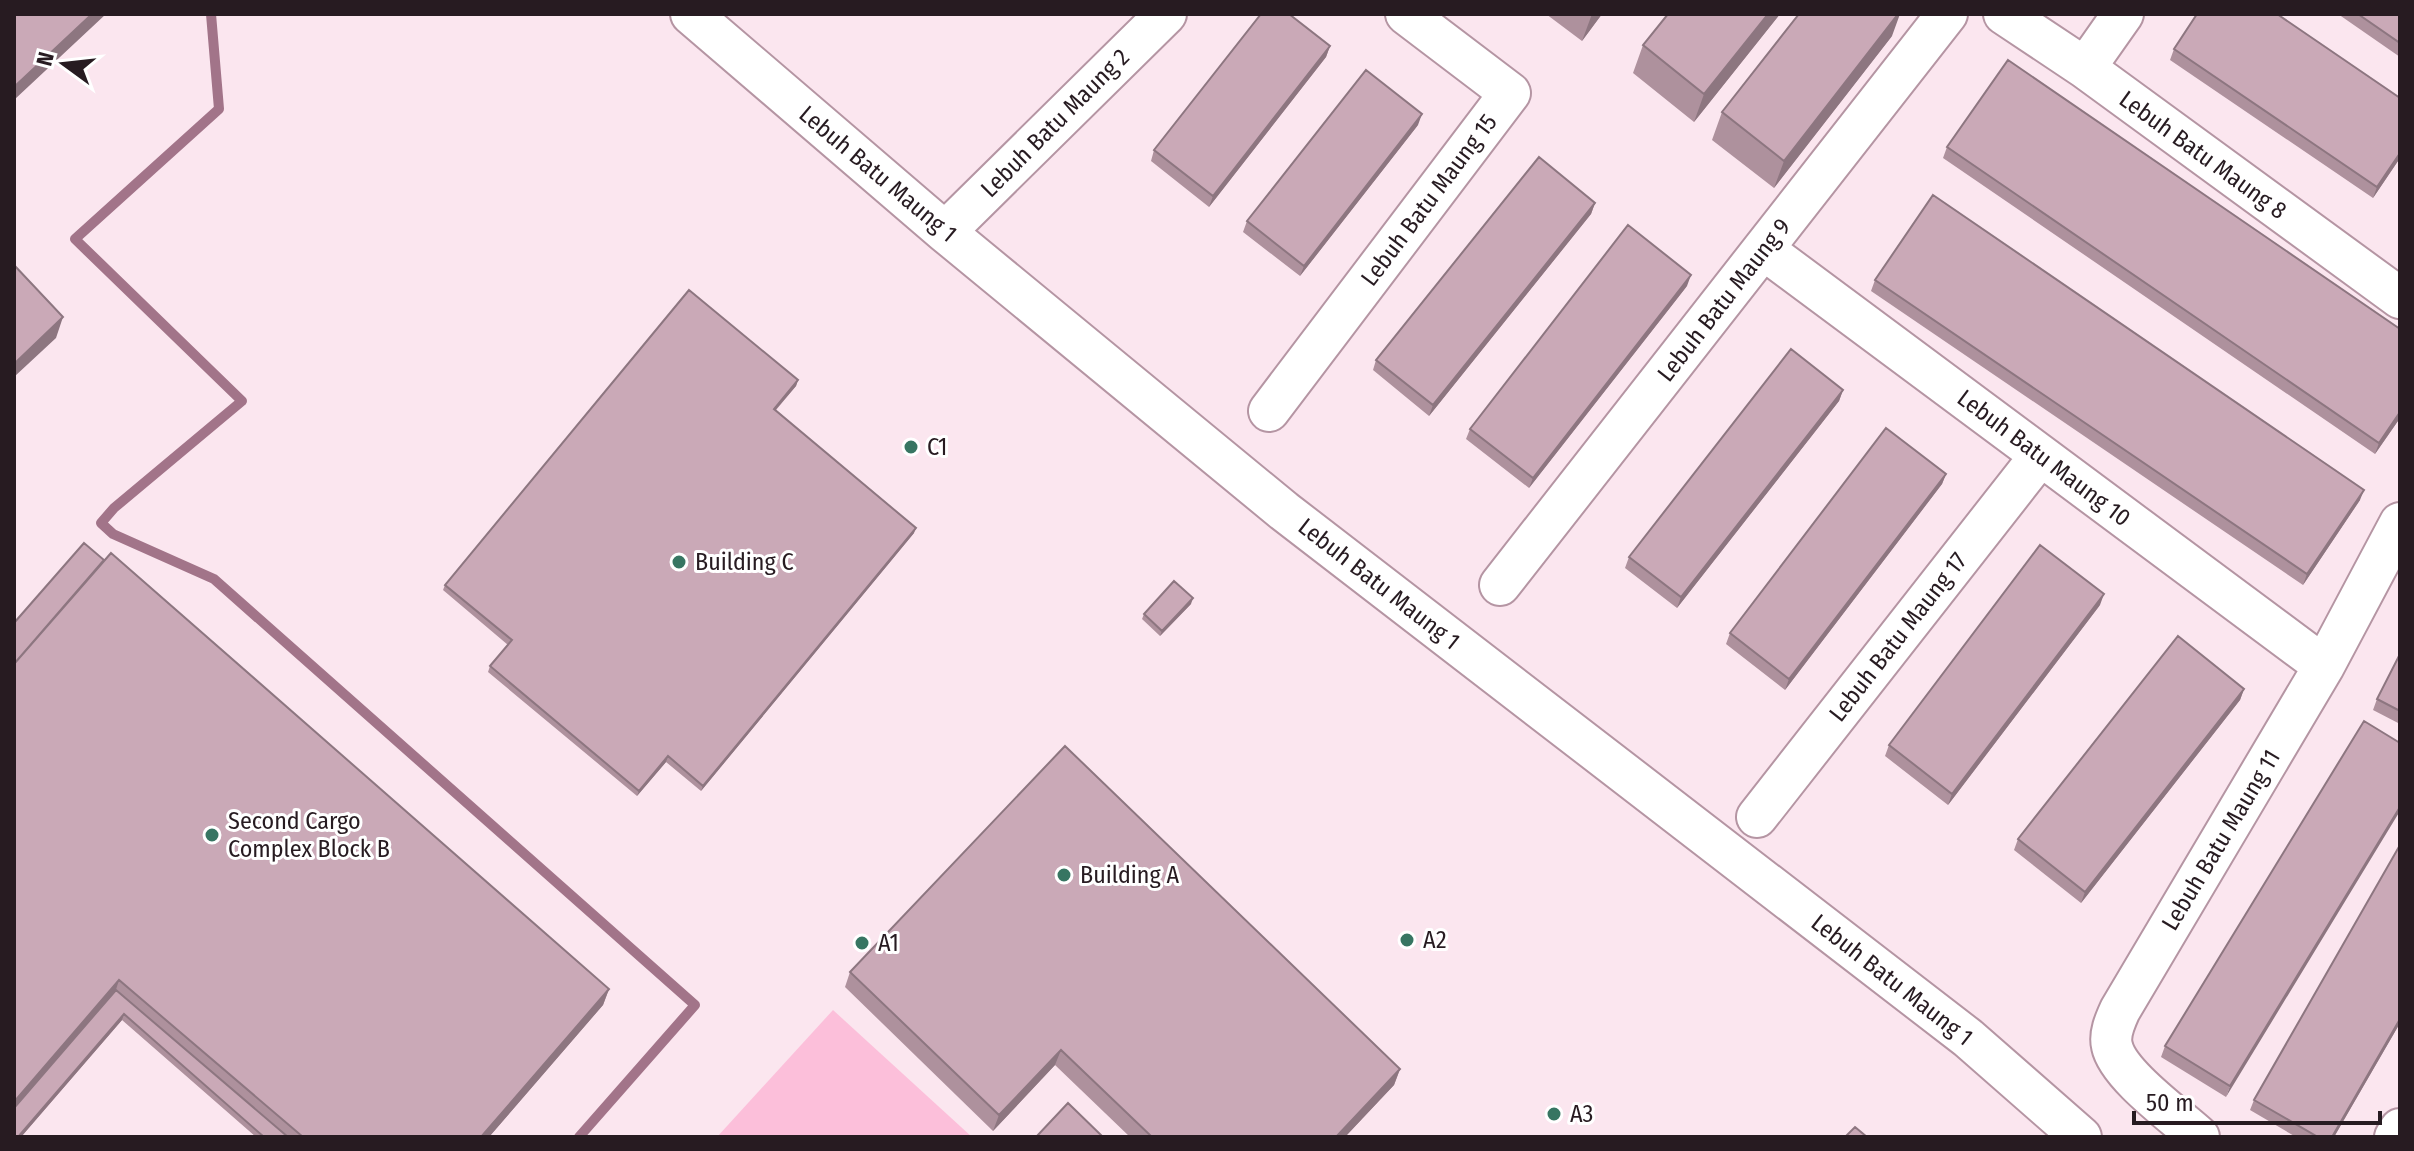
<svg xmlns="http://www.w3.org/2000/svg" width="2414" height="1151" viewBox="0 0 2414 1151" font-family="'Fira Sans Condensed',sans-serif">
<rect width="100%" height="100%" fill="#fbe6ef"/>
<path fill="#fcbfda" d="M 833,1010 L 972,1137 L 717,1137 Z"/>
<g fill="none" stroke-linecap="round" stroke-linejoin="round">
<path stroke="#a27489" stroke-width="10" d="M 211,14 L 219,109 L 75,239 L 242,401 L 114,508 L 101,523 L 113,534 L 214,579 L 695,1005 L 579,1137"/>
<defs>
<path id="minor" d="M 691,14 L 945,232 L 1284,511 L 1968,1038 L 2081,1137
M 2004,14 L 2085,68 L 2400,298
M 2085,68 L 2123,14
M 945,232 L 1166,14
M 1763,249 L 2324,666
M 1269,411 L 1510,93 L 1406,14
M 1500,585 L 1947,14
M 1757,817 L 2040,456
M 2199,1137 C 2176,1116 2118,1075 2112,1046 C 2109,1034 2115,1021 2120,1010 L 2324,666 L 2400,523
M 2395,1137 L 2400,1129"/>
</defs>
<use href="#minor" stroke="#b595a3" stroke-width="44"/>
<use href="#minor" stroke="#fff" stroke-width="40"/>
</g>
<path fill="#ae919d" d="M 1546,14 L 1602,14 L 1582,41 Z
M 1780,14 L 1694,122 L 1633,73 L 1643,45 Z
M 2338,14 L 2400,14 L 2400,57 Z
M 1892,36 L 1774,188 L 1712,140 L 1722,112 Z
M 1330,46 L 1326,57 L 1209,207 L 1151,161 L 1154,150 Z
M 2174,49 L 2400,98 L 2400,158 L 2373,198 L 2170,60 Z
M 1418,125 L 1300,276 L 1243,232 L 1247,221 Z
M 1947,147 L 2400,329 L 2400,418 L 2375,454 L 1943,158 Z
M 1595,203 L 1591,214 L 1429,416 L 1373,370 L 1376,360 Z
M 1875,280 L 2360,500 L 2303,585 L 1871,291 Z
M 1687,286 L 1529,488 L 1466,439 L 1470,429 Z
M 798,380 L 796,386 L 776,410 L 914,533 L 701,791 L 666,762 L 637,796 L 488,672 L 490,666 L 508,645 L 443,590 L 445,585 Z
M 1843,390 L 1839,401 L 1677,608 L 1625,568 L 1629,557 Z
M 1946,474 L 1942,484 L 1785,690 L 1726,644 L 1730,633 Z
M 1191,604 L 1160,636 L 1142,619 L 1144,614 Z
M 2100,605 L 1948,805 L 1885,756 L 1889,745 Z
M 14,623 L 609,989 L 603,1005 L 489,1137 L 256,1137 L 122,1020 L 21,1137 L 14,1137 Z
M 2400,654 L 2400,724 L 2373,710 L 2377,699 Z
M 2244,689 L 2240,700 L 2081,903 L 2014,850 L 2018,839 Z
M 2364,721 L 2226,1097 L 2161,1057 L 2165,1046 Z
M 850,972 L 1400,1069 L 1394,1085 L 1345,1137 L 1130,1137 L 1055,1065 L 993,1131 L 845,987 Z
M 2400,1023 L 2334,1137 L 2296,1137 L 2250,1110 L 2254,1100 Z"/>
<path fill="#8d7680" d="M 92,14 L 106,14 L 14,100 L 14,87 Z
M 1592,14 L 1602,14 L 1582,41 Z
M 1768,14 L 1780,14 L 1694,122 L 1704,94 Z
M 1898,14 L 1900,14 L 1892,36 L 1774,188 L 1784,161 Z
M 1330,46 L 1326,57 L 1209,207 L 1213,196 Z
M 1422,114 L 1418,125 L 1300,276 L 1304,266 Z
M 2400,153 L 2400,158 L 2373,198 L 2377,187 Z
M 1595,203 L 1591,214 L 1429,416 L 1433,405 Z
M 1691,275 L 1687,286 L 1529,488 L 1533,478 Z
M 63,317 L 56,338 L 14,377 L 14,364 Z
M 798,380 L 796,386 L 772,414 L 774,409 Z
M 1843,390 L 1839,401 L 1677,608 L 1681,597 Z
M 2400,412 L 2400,418 L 2375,454 L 2379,443 Z
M 1946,474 L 1942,484 L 1785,690 L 1789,679 Z
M 2364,490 L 2360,500 L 2303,585 L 2307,574 Z
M 916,528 L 914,533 L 701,791 L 703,786 Z
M 2104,594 L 2100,605 L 1948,805 L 1952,794 Z
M 1193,598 L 1191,604 L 1160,636 L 1162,631 Z
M 2244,689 L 2240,700 L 2081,903 L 2085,892 Z
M 668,756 L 666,762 L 637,796 L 639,791 Z
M 2400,807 L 2400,811 L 2226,1097 L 2230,1086 Z
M 119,980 L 114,996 L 14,1111 L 14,1102 Z
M 609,989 L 603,1005 L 489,1137 L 481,1137 Z
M 124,1014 L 122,1020 L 21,1137 L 18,1137 Z
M 2400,1019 L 2400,1023 L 2334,1137 L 2332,1137 Z
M 1061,1050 L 1055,1065 L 993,1131 L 999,1115 Z
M 1400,1069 L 1394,1085 L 1345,1137 L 1336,1137 Z"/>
<path fill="#caa9b7" stroke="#8d7680" stroke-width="2" d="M 14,14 L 92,14 L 14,87 Z
M 1261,14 L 1289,14 L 1330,46 L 1213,196 L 1154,150 Z
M 1668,14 L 1768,14 L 1704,94 L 1643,45 Z
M 1799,14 L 1898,14 L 1784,161 L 1722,112 Z
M 2197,14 L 2277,14 L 2400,98 L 2400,153 L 2377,187 L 2174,49 Z
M 2358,14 L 2400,14 L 2400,43 Z
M 2008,60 L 2400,329 L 2400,412 L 2379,443 L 1947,147 Z
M 1366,70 L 1422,114 L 1304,266 L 1247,221 Z
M 1539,157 L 1595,203 L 1433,405 L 1376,360 Z
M 1933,195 L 2364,490 L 2307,574 L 1875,280 Z
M 1628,225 L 1691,275 L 1533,478 L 1470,429 Z
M 14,265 L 63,317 L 14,364 Z
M 689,290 L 798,380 L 774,409 L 916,528 L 703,786 L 668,756 L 639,791 L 490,666 L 512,640 L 445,585 Z
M 1791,349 L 1843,390 L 1681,597 L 1629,557 Z
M 1886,428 L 1946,474 L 1789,679 L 1730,633 Z
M 84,543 L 104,560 L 14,664 L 14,623 Z
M 2040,545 L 2104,594 L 1952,794 L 1889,745 Z
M 111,553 L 609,989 L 481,1137 L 303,1137 L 119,980 L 14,1102 L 14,664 Z
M 1174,581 L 1193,598 L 1162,631 L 1144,614 Z
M 2178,636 L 2244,689 L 2085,892 L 2018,839 Z
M 2400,654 L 2400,711 L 2377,699 Z
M 2364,721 L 2400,743 L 2400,807 L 2230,1086 L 2165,1046 Z
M 1065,746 L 1400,1069 L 1336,1137 L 1152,1137 L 1061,1050 L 999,1115 L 850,972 Z
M 2400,845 L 2400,1019 L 2332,1137 L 2318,1137 L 2254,1100 Z
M 116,990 L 288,1137 L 264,1137 L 124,1014 L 18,1137 L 14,1137 L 14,1108 Z
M 1068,1103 L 1103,1137 L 1036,1137 Z
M 1855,1127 L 1867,1137 L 1845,1137 Z"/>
<g fill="#377562" stroke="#fff" stroke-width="3">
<circle cx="911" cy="447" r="8"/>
<circle cx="679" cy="562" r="8"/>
<circle cx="212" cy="835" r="8"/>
<circle cx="1064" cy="875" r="8"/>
<circle cx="1407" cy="940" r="8"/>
<circle cx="862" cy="943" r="8"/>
<circle cx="1554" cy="1114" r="8"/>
</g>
<g text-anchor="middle" stroke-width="6" stroke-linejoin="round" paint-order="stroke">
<g font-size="24" fill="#271b21" stroke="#fff">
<text transform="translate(1055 123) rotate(-45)" y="8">Lebuh Batu Maung 2</text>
<text transform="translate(2203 155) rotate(36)" y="8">Lebuh Batu Maung 8</text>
<text transform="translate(878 174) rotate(40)" y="8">Lebuh Batu Maung 1</text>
<text transform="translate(1429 200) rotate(-53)" y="8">Lebuh Batu Maung 15</text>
<text transform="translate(1724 300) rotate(-52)" y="8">Lebuh Batu Maung 9</text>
<text transform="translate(2044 458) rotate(37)" y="8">Lebuh Batu Maung 10</text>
<text transform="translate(1379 584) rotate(38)" y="8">Lebuh Batu Maung 1</text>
<text transform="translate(1898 637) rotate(-52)" y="8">Lebuh Batu Maung 17</text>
<text transform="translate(2221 840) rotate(-59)" y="8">Lebuh Batu Maung 11</text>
<text transform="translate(1892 980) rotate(38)" y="8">Lebuh Batu Maung 1</text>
</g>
<g font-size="24" fill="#271b21" stroke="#fff" text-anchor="start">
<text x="927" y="455">C1</text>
<text x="695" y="570">Building C</text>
<text x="228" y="829">Second Cargo<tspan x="228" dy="28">Complex Block B</tspan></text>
<text x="1080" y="883">Building A</text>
<text x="1423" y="948">A2</text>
<text x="878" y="951">A1</text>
<text x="1570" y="1122">A3</text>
</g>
</g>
<rect width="2414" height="1151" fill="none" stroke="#271b21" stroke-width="32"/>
<g transform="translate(64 64) rotate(285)" stroke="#ffffff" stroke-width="6" paint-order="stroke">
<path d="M0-6L14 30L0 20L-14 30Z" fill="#271b21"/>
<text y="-12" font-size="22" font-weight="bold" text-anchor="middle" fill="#271b21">N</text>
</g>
<path d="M2134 1111v12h246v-12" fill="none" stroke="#271b21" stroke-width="4"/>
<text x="2146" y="1111" font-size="24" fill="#271b21" stroke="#ffffff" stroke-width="6" paint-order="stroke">50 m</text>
</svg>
